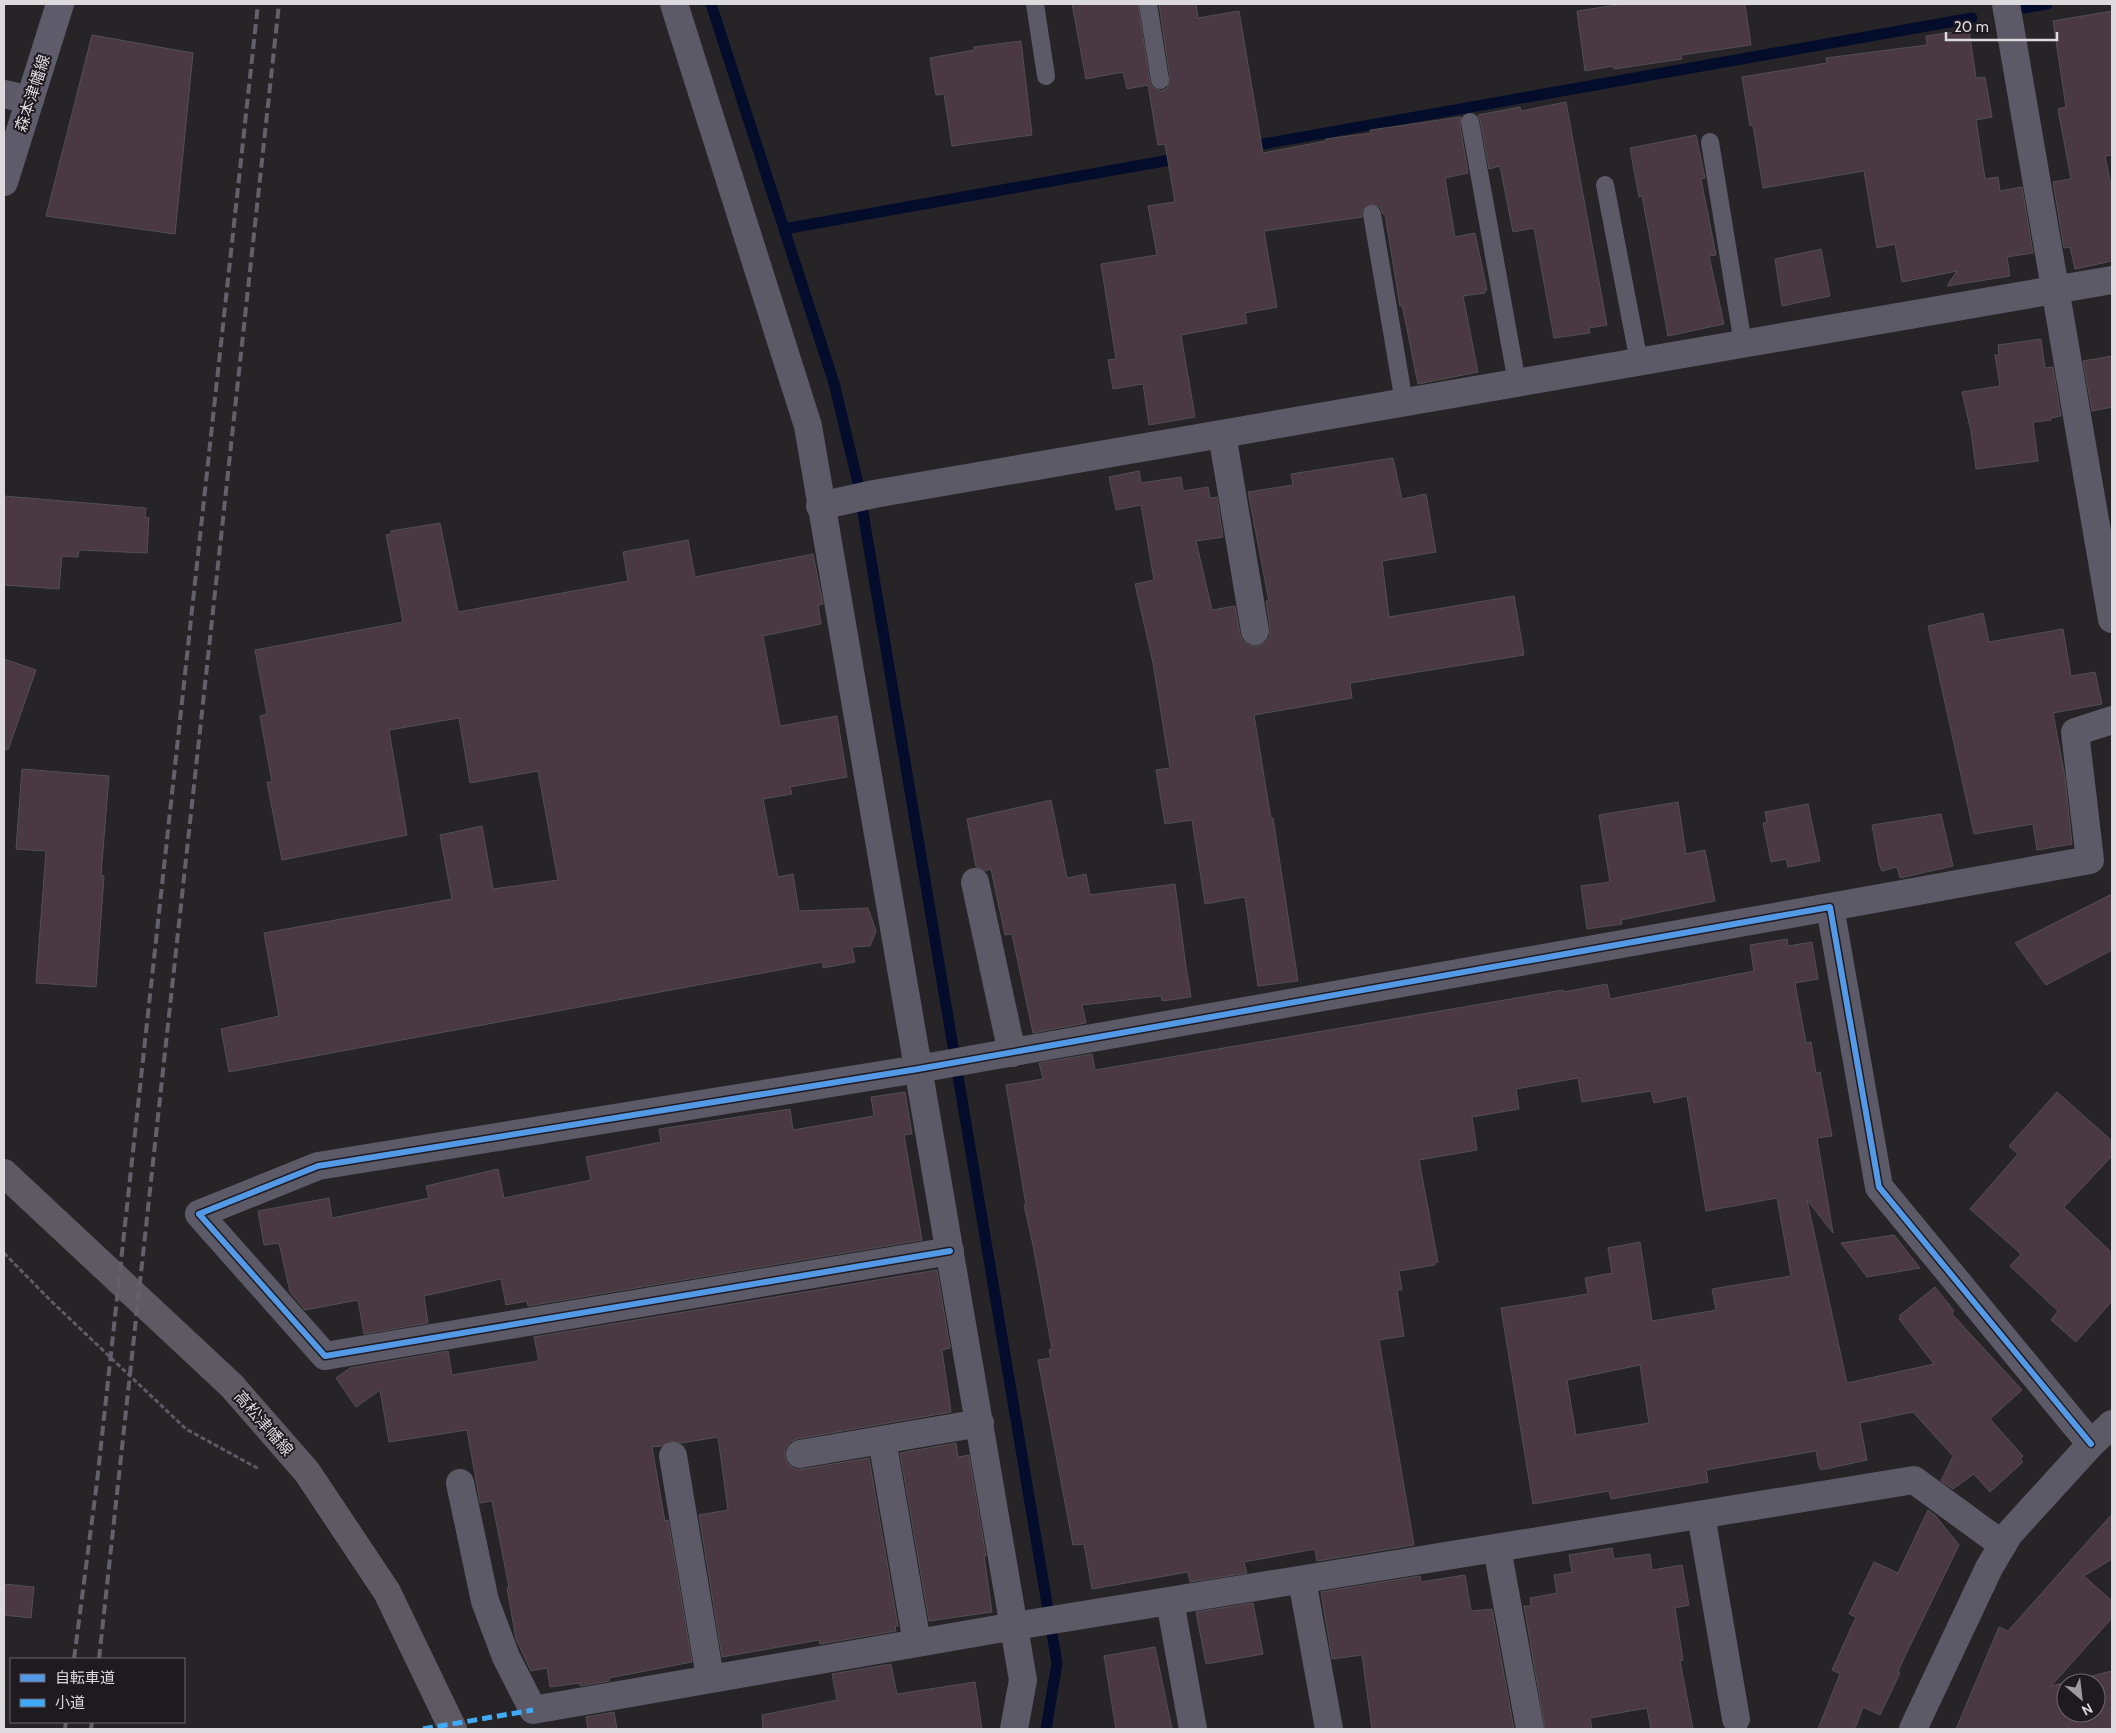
<svg xmlns="http://www.w3.org/2000/svg" width="2116" height="1733" viewBox="0 0 2116 1733" font-family="Cabin,'Noto Sans JP',sans-serif">
<rect width="100%" height="100%" fill="#272428"/>
<g fill="none" stroke-linecap="round" stroke-linejoin="round">
<path stroke="#040c2c" stroke-width="11" d="M 711,4 L 834,383 L 858,483 L 1057,1663 L 1046,1729
M 2025,8 L 2047,4
M 1246,147 L 1972,18
M 784,229 L 1181,158"/>
</g>
<path fill="#4a3842" stroke="#524f52" fill-rule="evenodd" d="M 1072,4 L 1138,4 L 1150,82 L 1152,87 L 1161,91 L 1167,88 L 1170,78 L 1159,4 L 1196,4 L 1198,18 L 1239,11 L 1263,153 L 1326,141 L 1326,139 L 1371,133 L 1370,130 L 1461,117 L 1460,124 L 1468,173 L 1445,178 L 1455,237 L 1475,233 L 1487,290 L 1485,291 L 1485,293 L 1463,296 L 1478,372 L 1418,384 L 1405,319 L 1402,306 L 1400,306 L 1385,214 L 1383,214 L 1380,207 L 1371,204 L 1362,210 L 1362,217 L 1264,231 L 1277,307 L 1245,313 L 1247,323 L 1181,335 L 1195,417 L 1149,425 L 1143,384 L 1113,389 L 1108,360 L 1116,359 L 1101,264 L 1157,255 L 1148,206 L 1175,202 L 1165,144 L 1158,145 L 1148,85 L 1127,89 L 1123,72 L 1086,79 Z
M 1623,4 L 1745,4 L 1751,45 L 1681,55 L 1682,59 L 1614,69 L 1613,66 L 1585,71 L 1577,11 Z
M 2112,11 L 2112,155 L 2105,156 L 2112,190 L 2112,261 L 2075,269 L 2070,247 L 2064,248 L 2053,182 L 2071,179 L 2058,109 L 2066,107 L 2053,21 Z
M 1969,30 L 1976,78 L 1985,77 L 1992,117 L 1976,120 L 1985,179 L 1998,177 L 2000,191 L 2022,187 L 2033,253 L 2007,257 L 2010,276 L 1947,286 L 1957,271 L 1902,282 L 1895,244 L 1877,248 L 1864,171 L 1763,188 L 1753,125 L 1750,126 L 1742,77 L 1827,63 L 1826,58 L 1927,45 L 1926,36 Z
M 92,35 L 193,53 L 175,234 L 46,216 Z
M 1021,41 L 1032,135 L 952,146 L 944,94 L 936,95 L 930,58 L 974,50 L 974,47 Z
M 1566,102 L 1607,325 L 1589,328 L 1590,333 L 1554,338 L 1534,228 L 1513,232 L 1500,166 L 1489,169 L 1480,120 L 1478,115 L 1520,107 L 1521,111 Z
M 1696,135 L 1705,178 L 1701,179 L 1716,255 L 1709,256 L 1724,324 L 1668,336 L 1642,196 L 1639,197 L 1630,148 Z
M 1821,249 L 1830,296 L 1782,306 L 1775,259 Z
M 2041,339 L 2045,368 L 2053,367 L 2061,416 L 2051,418 L 2051,420 L 2033,422 L 2038,461 L 1976,469 L 1971,431 L 1962,392 L 2000,386 L 1995,355 L 1999,355 L 1998,345 Z
M 2112,356 L 2112,407 L 2092,411 L 2083,361 Z
M 1393,458 L 1402,499 L 1426,494 L 1436,552 L 1382,561 L 1389,617 L 1514,596 L 1524,655 L 1350,683 L 1352,698 L 1254,715 L 1271,819 L 1273,818 L 1298,981 L 1258,986 L 1245,897 L 1205,904 L 1192,820 L 1165,824 L 1156,770 L 1170,768 L 1153,663 L 1135,584 L 1154,580 L 1141,505 L 1116,510 L 1109,477 L 1139,471 L 1141,483 L 1181,477 L 1183,491 L 1208,487 L 1210,498 L 1217,497 L 1223,537 L 1196,541 L 1212,610 L 1235,606 L 1240,634 L 1243,641 L 1249,645 L 1257,646 L 1265,643 L 1270,636 L 1270,628 L 1266,601 L 1269,601 L 1248,492 L 1293,485 L 1291,474 Z
M 4,496 L 146,508 L 145,517 L 149,518 L 147,553 L 79,550 L 78,557 L 62,556 L 59,589 L 4,585 Z
M 440,523 L 458,612 L 628,581 L 623,552 L 688,540 L 695,577 L 813,554 L 823,604 L 818,605 L 821,624 L 763,636 L 780,726 L 837,716 L 847,777 L 790,787 L 792,794 L 763,799 L 778,877 L 793,874 L 799,911 L 868,908 L 876,931 L 870,946 L 852,947 L 855,962 L 823,968 L 822,962 L 229,1072 L 221,1029 L 279,1016 L 264,933 L 452,899 L 440,835 L 482,826 L 493,889 L 558,880 L 538,771 L 470,783 L 459,718 L 389,730 L 407,835 L 282,860 L 267,782 L 272,782 L 260,716 L 267,714 L 255,650 L 403,622 L 386,535 L 391,534 L 391,531 Z
M 1983,613 L 1989,642 L 2063,629 L 2071,676 L 2095,672 L 2102,704 L 2053,713 L 2065,777 L 2072,844 L 2037,850 L 2033,824 L 1974,834 L 1928,626 Z
M 4,659 L 36,670 L 8,750 L 4,749 Z
M 22,769 L 109,776 L 101,875 L 104,876 L 96,987 L 36,983 L 46,851 L 16,849 Z
M 1051,800 L 1067,878 L 1086,874 L 1090,895 L 1175,884 L 1186,967 L 1191,997 L 1162,1001 L 1161,996 L 1082,1005 L 1086,1023 L 1033,1033 L 1012,934 L 1005,935 L 991,869 L 985,871 L 976,867 L 967,819 Z
M 1678,802 L 1686,854 L 1705,850 L 1715,901 L 1621,920 L 1622,924 L 1587,929 L 1581,886 L 1610,882 L 1599,815 Z
M 1808,804 L 1820,861 L 1788,867 L 1786,859 L 1771,862 L 1763,823 L 1767,822 L 1765,812 Z
M 1941,814 L 1953,866 L 1900,878 L 1897,867 L 1882,871 L 1879,864 L 1872,825 Z
M 2112,894 L 2112,950 L 2046,985 L 2015,943 Z
M 1787,939 L 1788,946 L 1812,942 L 1818,979 L 1795,983 L 1806,1043 L 1811,1042 L 1816,1073 L 1820,1072 L 1832,1136 L 1817,1138 L 1833,1233 L 1807,1200 L 1847,1383 L 1934,1364 L 1899,1319 L 1901,1318 L 1899,1316 L 1935,1287 L 1954,1311 L 1952,1314 L 2022,1390 L 1990,1419 L 2023,1456 L 2020,1459 L 2023,1462 L 1990,1492 L 1974,1474 L 1953,1489 L 1941,1481 L 1953,1456 L 1913,1412 L 1860,1423 L 1867,1460 L 1821,1470 L 1819,1467 L 1816,1451 L 1706,1470 L 1708,1482 L 1611,1499 L 1609,1491 L 1533,1504 L 1501,1308 L 1588,1294 L 1585,1278 L 1612,1273 L 1608,1248 L 1640,1242 L 1652,1321 L 1716,1310 L 1712,1289 L 1791,1276 L 1777,1198 L 1706,1211 L 1687,1096 L 1654,1103 L 1651,1091 L 1582,1102 L 1578,1078 L 1516,1089 L 1519,1109 L 1472,1117 L 1477,1150 L 1419,1160 L 1438,1262 L 1434,1263 L 1435,1265 L 1399,1271 L 1402,1290 L 1397,1290 L 1404,1336 L 1379,1340 L 1414,1545 L 1317,1561 L 1315,1549 L 1244,1562 L 1247,1573 L 1190,1582 L 1188,1572 L 1092,1589 L 1084,1544 L 1073,1545 L 1038,1360 L 1051,1358 L 1049,1350 L 1052,1349 L 1033,1245 L 1024,1205 L 1026,1205 L 1006,1085 L 1043,1079 L 1039,1063 L 1092,1054 L 1095,1070 L 1563,990 L 1563,992 L 1607,984 L 1610,999 L 1754,971 L 1750,945 ZM 1640,1365 L 1649,1423 L 1576,1435 L 1567,1380 Z
M 905,1092 L 912,1134 L 904,1135 L 922,1240 L 528,1306 L 527,1301 L 506,1305 L 501,1279 L 424,1296 L 428,1323 L 364,1334 L 358,1300 L 305,1310 L 290,1292 L 279,1243 L 264,1245 L 258,1211 L 329,1198 L 332,1218 L 429,1198 L 426,1186 L 498,1169 L 504,1198 L 591,1180 L 586,1157 L 661,1142 L 659,1129 L 790,1109 L 793,1130 L 874,1116 L 871,1097 Z
M 2057,1092 L 2112,1141 L 2112,1156 L 2064,1207 L 2112,1253 L 2112,1301 L 2076,1342 L 2051,1320 L 2058,1311 L 2010,1266 L 2021,1254 L 1970,1209 L 2018,1154 L 2009,1146 Z
M 1894,1235 L 1920,1268 L 1867,1277 L 1841,1243 Z
M 937,1270 L 950,1348 L 942,1350 L 951,1412 L 797,1439 L 790,1442 L 785,1449 L 785,1457 L 788,1464 L 795,1469 L 803,1469 L 869,1458 L 898,1626 L 895,1626 L 896,1631 L 820,1644 L 819,1640 L 722,1657 L 699,1515 L 728,1510 L 718,1437 L 681,1443 L 670,1441 L 662,1446 L 652,1447 L 665,1521 L 668,1520 L 692,1662 L 609,1678 L 609,1681 L 580,1686 L 580,1683 L 550,1687 L 547,1668 L 531,1671 L 516,1639 L 507,1588 L 509,1587 L 492,1501 L 480,1503 L 467,1430 L 389,1442 L 380,1390 L 356,1407 L 336,1378 L 350,1368 L 448,1351 L 452,1375 L 539,1361 L 534,1337 Z
M 956,1443 L 958,1457 L 969,1455 L 986,1556 L 984,1556 L 992,1612 L 929,1621 L 900,1453 Z
M 1928,1510 L 1935,1515 L 1959,1545 L 1904,1658 L 1898,1672 L 1900,1673 L 1880,1715 L 1863,1707 L 1855,1729 L 1818,1729 L 1840,1674 L 1832,1670 L 1856,1617 L 1849,1614 L 1874,1562 L 1898,1573 Z
M 2112,1514 L 2112,1559 L 2084,1576 L 2112,1601 L 2112,1618 L 2051,1686 L 2112,1671 L 2112,1729 L 1956,1729 L 1999,1627 L 2008,1631 ZM 2066,1683 L 2096,1683 L 2096,1713 L 2066,1713 Z
M 1612,1548 L 1614,1559 L 1650,1554 L 1652,1570 L 1682,1565 L 1689,1605 L 1675,1608 L 1683,1660 L 1680,1661 L 1693,1729 L 1651,1729 L 1647,1708 L 1590,1718 L 1592,1729 L 1545,1729 L 1524,1606 L 1531,1606 L 1530,1598 L 1557,1593 L 1554,1575 L 1572,1572 L 1569,1555 Z
M 1465,1575 L 1471,1611 L 1492,1609 L 1514,1729 L 1372,1729 L 1362,1655 L 1332,1659 L 1321,1592 L 1420,1576 L 1421,1582 Z
M 4,1584 L 34,1587 L 31,1618 L 4,1615 Z
M 1253,1603 L 1263,1654 L 1206,1664 L 1196,1612 Z
M 1155,1647 L 1172,1729 L 1116,1729 L 1104,1656 Z
M 891,1664 L 897,1694 L 975,1682 L 982,1729 L 763,1729 L 762,1715 L 837,1700 L 832,1674 Z
M 614,1712 L 617,1729 L 588,1729 L 586,1717 Z"/>
<g fill="none" stroke-linecap="round" stroke-linejoin="round">
<path stroke="#5e5b66" stroke-width="3" stroke-dasharray="5 2.5" stroke-linecap="butt" d="M 4,1253 L 50,1300 L 186,1429 L 259,1469"/>
<path stroke="#5d5a68" stroke-width="18" d="M 1035,4 L 1046,76
M 1148,4 L 1160,80
M 1470,122 L 1517,383
M 1710,142 L 1743,344
M 1605,185 L 1639,362
M 1372,214 L 1404,402"/>
<path stroke="#5d5a68" stroke-width="28" d="M 674,4 L 808,426 L 1023,1680 L 1014,1729
M 2006,4 L 2112,619
M 4,94 L 30,100
M 1222,434 L 1255,631
M 820,506 L 874,494 L 2112,280
M 975,882 L 1012,1053
M 1830,907 L 2090,860 L 2075,732 L 2112,720
M 950,1251 L 325,1356 L 199,1214 L 318,1166 L 918,1069 L 1830,907 L 1879,1187 L 2091,1444
M 882,1440 L 917,1643
M 800,1454 L 980,1423
M 673,1456 L 710,1678
M 460,1483 L 485,1601 L 506,1657 L 533,1710 L 1015,1626 L 1914,1480 L 2003,1545
M 1701,1515 L 1736,1719
M 1497,1548 L 1530,1729
M 1302,1580 L 1329,1729
M 1170,1601 L 1193,1729
M 1913,1729 L 1989,1568 L 2009,1534 L 2091,1444 L 2112,1424"/>
<path stroke="#5e5b6a" stroke-width="28" d="M 4,182 L 60,4"/>
<path stroke="#5d5a64" stroke-width="28" d="M 4,1173 L 232,1386 L 307,1472 L 387,1592 L 453,1729"/>
<path stroke="#626068" stroke-width="4" stroke-dasharray="10 5" stroke-linecap="butt" d="M 74,1659 L 97,1482 L 258,4
M 99,1659 L 279,4
M 65,1729 L 66,1722
M 91,1729 L 92,1722"/>
<path stroke="#3fa9f5" stroke-width="5" stroke-dasharray="10 5" stroke-linecap="butt" d="M 423,1729 L 533,1710"/>
<defs>
<path id="cycleway" d="M 950,1251 L 325,1356 L 199,1214 L 318,1166 L 918,1069 L 1830,907 L 1879,1187 L 2091,1444"/>
</defs>
<use href="#cycleway" stroke="#1f1920" stroke-width="9"/>
<use href="#cycleway" stroke="#5399e6" stroke-width="6"/>
</g>
<g text-anchor="middle" stroke-width="4" stroke-linejoin="round" paint-order="stroke">
<g font-size="16" fill="#dddade" stroke="#1f1920">
<text transform="translate(32 93) rotate(-72)" y="6">森本津幡線</text>
<text transform="translate(264 1423) rotate(49)" y="6">高松津幡線</text>
</g>
</g>
<rect width="2116" height="1733" fill="none" stroke="#dddade" stroke-width="10"/>
<rect x="10" y="1658" width="175" height="65" fill="#1f1920" stroke="#6b666c"/>
<rect x="20" y="1674" width="25" height="8" fill="#5399e6" stroke="#6b666c"/>
<text x="55" y="1683" font-size="15" fill="#dddade">自転車道</text>
<rect x="20" y="1699" width="25" height="8" fill="#3fa9f5" stroke="#6b666c"/>
<text x="55" y="1708" font-size="15" fill="#dddade">小道</text>
<g transform="translate(2081 1698) rotate(152)"><circle r="24" fill="#1f1920" stroke="#6b666c"/>
<path d="M0-4L9 19L0 12L-9 19Z" fill="#9d9a9e"/>
<text y="-8" font-size="14" font-weight="bold" text-anchor="middle" fill="#dddade">N</text>
</g>
<path d="M1946 32v8h111v-8" fill="none" stroke="#dddade" stroke-width="2.5"/>
<text x="1954" y="32" font-size="15" fill="#dddade" stroke="#1f1920" stroke-width="4" paint-order="stroke">20 m</text>
</svg>
